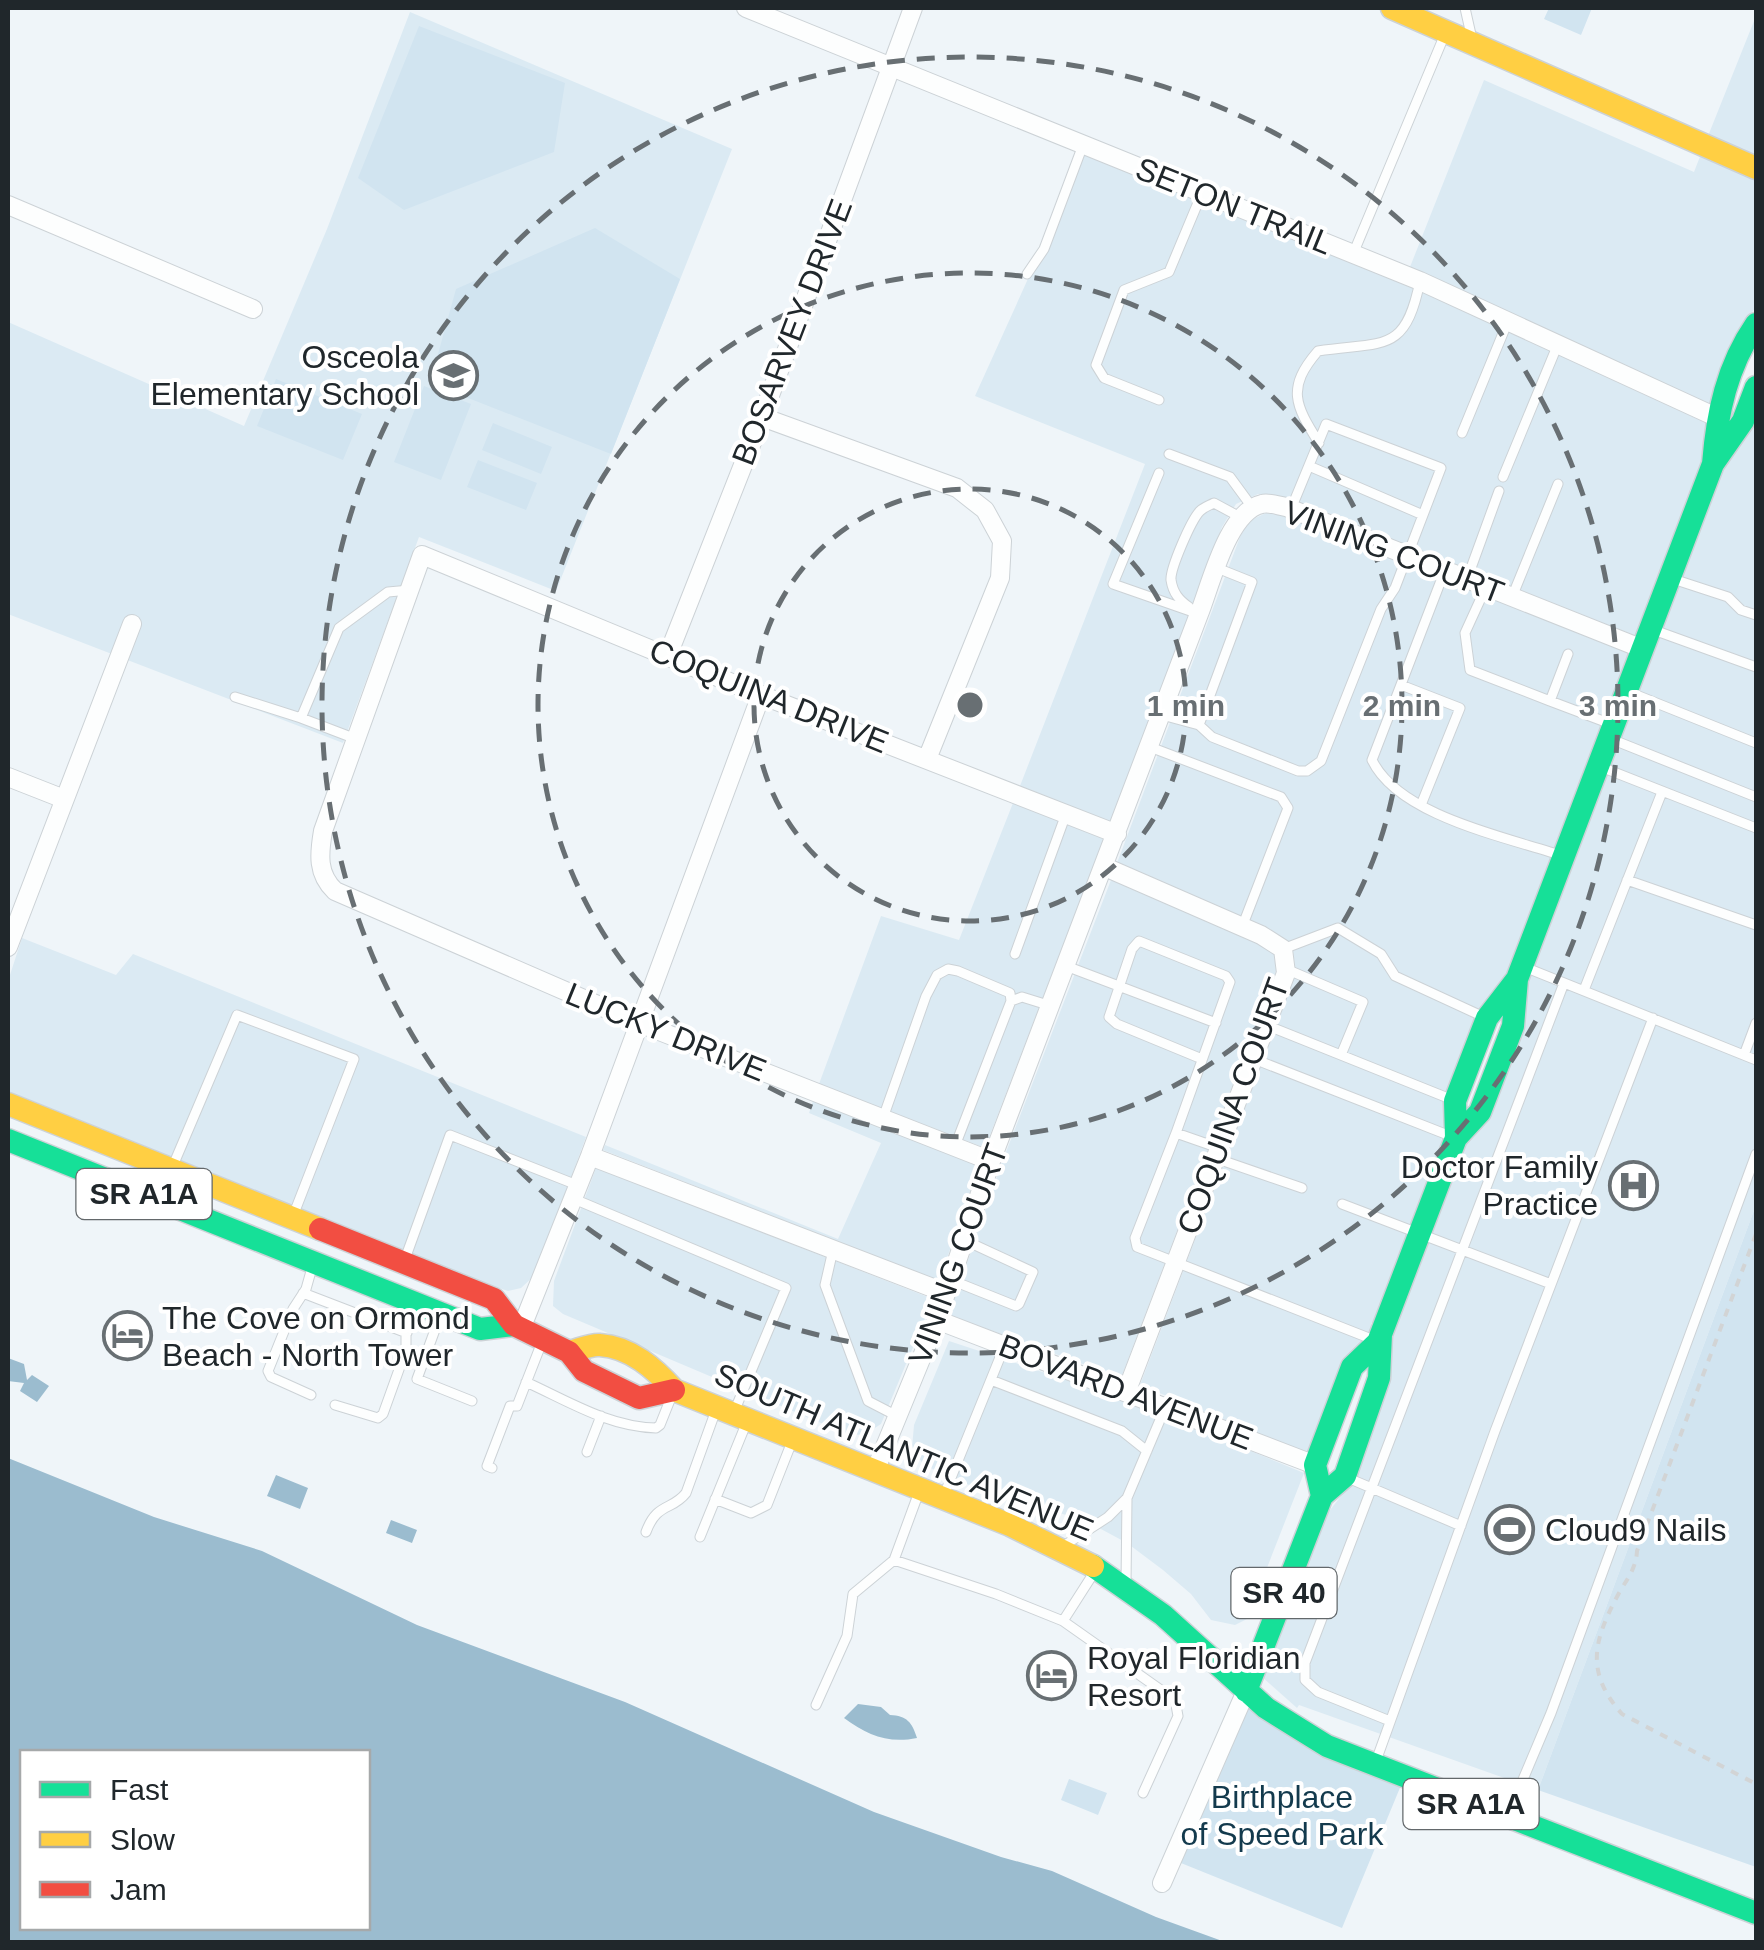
<svg xmlns="http://www.w3.org/2000/svg" width="1764" height="1950" viewBox="0 0 1764 1950" font-family="Helvetica,sans-serif">
<rect width="100%" height="100%" fill="#eff5f9"/>
<path fill="#dbeaf3" d="M 410,12 L 732,149 L 556,591 L 419,537 L 343,743 L 8,614 L 8,322 L 244,426 L 327,229 Z
M 1756,16 L 1756,158 L 1708,136 Z
M 1484,80 L 1694,172 L 1701,154 L 1756,178 L 1756,307 L 1737,332 L 1710,404 L 1410,267 Z
M 1084,155 L 1417,290 L 1706,423 L 1703,460 L 1636,636 L 1289,498 L 1258,494 L 1236,504 L 1222,527 L 1111,822 L 1020,786 L 1145,464 L 975,396 Z
M 1756,415 L 1756,1205 L 1538,1790 L 1299,1705 L 1297,1708 L 1262,1677 L 1323,1519 L 1352,1482 L 1390,1337 L 1722,468 Z
M 1266,513 L 1284,516 L 1630,654 L 1510,968 L 1445,1107 L 1441,1146 L 1374,1323 L 1371,1323 L 1371,1331 L 1308,1454 L 1140,1385 L 1296,973 L 1293,950 L 1288,941 L 1266,927 L 1117,863 L 1240,537 L 1249,521 Z
M 1013,803 L 1104,839 L 985,1148 L 819,1084 L 881,916 L 959,940 Z
M 1111,880 L 1258,944 L 1274,954 L 1276,971 L 1121,1378 L 949,1315 L 1001,1165 Z
M 22,938 L 116,975 L 133,954 L 586,1137 L 535,1275 L 521,1288 L 508,1291 L 496,1287 L 8,1091 L 8,981 Z
M 813,1101 L 979,1166 L 939,1281 L 603,1150 L 605,1145 L 838,1239 L 881,1143 L 809,1113 Z
M 596,1168 L 933,1299 L 881,1424 L 864,1435 L 847,1434 L 563,1314 L 553,1306 L 554,1281 Z
M 949,1341 L 1124,1399 L 1304,1473 L 1247,1619 L 1235,1625 L 1211,1620 L 1191,1594 L 1163,1570 L 1127,1543 L 1086,1521 L 976,1488 L 924,1465 L 912,1448 L 914,1425 Z"/>
<path fill="#d1e4f0" d="M 1549,8 L 1592,8 L 1581,35 L 1544,19 Z
M 419,26 L 565,83 L 554,152 L 404,210 L 358,178 Z
M 595,228 L 680,279 L 611,454 L 430,383 L 456,289 Z
M 276,379 L 362,414 L 343,460 L 257,426 Z
M 424,386 L 471,404 L 441,480 L 394,462 Z
M 493,423 L 552,447 L 541,474 L 482,450 Z
M 478,460 L 537,483 L 526,510 L 467,487 Z
M 1756,1205 L 1756,1867 L 1538,1790 Z
M 1246,1691 L 1404,1778 L 1342,1928 L 1171,1859 Z
M 1069,1779 L 1107,1793 L 1098,1815 L 1061,1800 Z"/>
<path fill="#9bbccf" fill-rule="evenodd" d="M 8,1358 L 24,1364 L 27,1380 L 32,1375 L 49,1386 L 37,1402 L 20,1391 L 24,1383 L 8,1381 Z
M 8,1458 L 154,1517 L 262,1551 L 417,1625 L 625,1702 L 874,1812 L 1001,1857 L 1052,1871 L 1156,1917 L 1225,1942 L 8,1942 ZM 368,1752 L 368,1928 L 22,1928 L 22,1752 Z
M 276,1475 L 308,1488 L 300,1509 L 267,1496 Z
M 391,1520 L 417,1530 L 412,1543 L 386,1533 Z
M 858,1704 L 881,1707 L 890,1715 C 907,1716 912,1722 917,1738 C 888,1744 867,1735 844,1718 Z"/>
<g fill="none" stroke-linecap="round" stroke-linejoin="round">
<defs>
<path id="lane" d="M 1465,8 L 1472,39
M 1353,254 L 1445,34
M 1027,274 L 1044,249 L 1083,145
M 1159,400 L 1104,378 L 1096,365 L 1124,290 L 1169,272 L 1202,193
M 1462,433 L 1508,321
M 1319,443 C 1295,405 1286,388 1318,351 C 1383,341 1405,355 1420,281
M 1169,454 L 1230,477 L 1252,507
M 1309,466 L 1423,515
M 1159,473 L 1113,584 L 1199,614
M 1503,477 L 1558,344
M 1445,570 L 1372,760 C 1399,816 1506,837 1563,856
M 1467,579 L 1499,491
M 1673,579 L 1728,597 L 1741,610 L 1756,615
M 1486,587 L 1465,633 L 1470,670 L 1550,701
M 1512,597 L 1558,484
M 1189,607 C 1179,600 1173,593 1171,580 C 1170,569 1191,520 1200,511 C 1204,507 1208,506 1214,503 L 1240,517
M 1651,629 L 1756,667
M 1568,654 L 1550,701 L 1611,724
M 1401,685 L 1460,708 L 1421,805
M 1629,692 L 1756,743
M 235,697 L 301,718
M 1162,715 L 1199,725 L 1212,737 L 1298,771 L 1307,771 L 1321,761 L 1381,609 L 1395,588 L 1441,468 L 1326,424 L 1291,509
M 1199,725 L 1252,582 L 1217,568
M 356,739 L 301,718 L 339,628 L 388,592 L 410,590
M 1611,739 L 1756,797
M 1150,747 L 1281,797 L 1288,808 L 1242,927
M 1601,767 L 1756,828
M 1627,880 L 1756,925
M 1283,949 L 1338,928 L 1381,954 L 1395,976 L 1484,1017
M 1015,954 L 1066,814
M 1066,966 L 1216,1023
M 1522,966 L 1756,1060
M 1286,969 L 1363,1002 L 1341,1055
M 1584,990 L 1662,792
M 1266,1025 L 1453,1100
M 1744,1055 L 1756,1023
M 1202,1059 L 1117,1024 L 1109,1017 L 1132,949 L 1139,941 L 1226,976 L 1230,982 L 1176,1133 L 1219,1148
M 1254,1059 L 1453,1137
M 883,1118 L 926,996 L 937,975 L 948,969 L 958,971 L 1010,993 L 1011,1001
M 1176,1133 L 1135,1238 L 1137,1247 L 1374,1340
M 955,1146 L 1011,1001 L 1022,997 L 1051,1006
M 1215,1158 L 1302,1188
M 172,1168 L 237,1015 L 354,1059 L 293,1216
M 574,1199 L 786,1288 L 734,1412
M 1342,1204 L 1551,1284
M 833,1250 L 825,1285 L 868,1401 L 897,1416
M 405,1259 L 450,1135 L 577,1185
M 951,1280 L 1016,1306 L 1019,1304 L 1033,1272 L 964,1240
M 303,1293 L 407,1333
M 440,1316 L 417,1379 L 472,1401
M 991,1380 L 1122,1431 L 1147,1451
M 526,1382 C 568,1401 609,1427 656,1428 L 660,1425 L 672,1395
M 311,1395 L 271,1377 L 268,1371 L 293,1309 L 306,1289 L 313,1264
M 335,1405 L 378,1418 L 383,1414 L 406,1350 L 406,1332 L 415,1306
M 587,1452 L 601,1416
M 492,1468 L 487,1466 L 510,1406 L 517,1406 L 542,1342
M 1348,1478 L 1461,1526
M 944,1495 L 1005,1345
M 1127,1498 L 1165,1408
M 715,1499 L 751,1513 L 767,1505 L 793,1439
M 646,1532 C 657,1502 672,1511 686,1493 L 716,1410
M 700,1537 L 746,1424
M 1065,1545 L 1108,1517 L 1127,1498 L 1126,1584
M 894,1560 L 996,1594 L 1063,1621
M 1095,1571 L 1063,1621 L 1175,1700 L 1178,1716 L 1143,1793
M 816,1705 L 847,1636 L 853,1594 L 894,1560 L 919,1492
M 1390,1721 L 1318,1692 L 1305,1680 L 1305,1663 L 1564,983
M 1376,1761 L 1495,1431 L 1653,1018
M 1508,1815 L 1551,1713 L 1756,1154"/>
<path id="street" d="M 746,8 L 1420,281 L 1716,417
M 8,205 L 253,309
M 762,417 L 957,488 L 985,510 L 1002,541 L 1000,578 L 927,759
M 668,655 L 762,417 L 913,8
M 8,777 L 64,799
M 1105,867 L 1261,935 L 1283,949 L 1286,973 L 1127,1390
M 8,947 L 132,624
M 590,1156 L 946,1293
M 991,1161 L 639,1023 L 335,891 C 317,874 319,854 323,831 L 422,555 L 761,695 L 1117,834
M 937,1320 L 1315,1465
M 521,1329 L 590,1156 L 761,695
M 875,1471 L 937,1320 L 991,1161 L 1199,614 C 1211,584 1228,511 1262,504 C 1269,502 1279,506 1286,507 L 1643,649
M 1162,1883 L 1246,1691"/>
<path id="fast" d="M 1713,464 C 1717,413 1727,366 1756,324
M 1456,1138 L 1455,1101 L 1487,1018 L 1517,979 L 1713,464 L 1743,421 L 1756,387
M 8,1140 L 480,1329 L 514,1325
M 1322,1496 L 1315,1465 L 1352,1367 L 1378,1342 L 1456,1138 L 1480,1112 L 1513,1026 L 1517,979
M 1093,1566 L 1163,1615 L 1266,1708 L 1327,1746 L 1756,1913
M 1246,1691 L 1322,1496 L 1345,1476 L 1379,1378 L 1381,1334"/>
<path id="slow" d="M 1392,8 L 1756,168
M 8,1104 L 320,1229
M 569,1352 C 578,1350 591,1344 600,1345 C 631,1347 655,1369 674,1390 L 1010,1525 L 1093,1566"/>
<path id="jam" d="M 320,1229 L 494,1299 L 514,1325 L 569,1352 L 584,1371 L 639,1398 L 674,1390"/>
</defs>
<use href="#lane" stroke="#ccd2d6" stroke-width="11"/>
<use href="#street" stroke="#ccd2d6" stroke-width="20"/>
<use href="#fast" stroke="#ccd2d6" stroke-width="25"/>
<use href="#slow" stroke="#ccd2d6" stroke-width="25"/>
<use href="#jam" stroke="#ccd2d6" stroke-width="25"/>
<path stroke="#d2d4d5" stroke-width="4" stroke-dasharray="8 8" stroke-linecap="butt" d="M 1756,1234 L 1637,1551 C 1636,1569 1627,1579 1619,1593 C 1593,1641 1585,1672 1622,1714 L 1756,1784"/>
<use href="#lane" stroke="#fdfefe" stroke-width="9"/>
<use href="#street" stroke="#fdfefe" stroke-width="18"/>
<use href="#fast" stroke="#16e098" stroke-width="22"/>
<use href="#slow" stroke="#ffcf43" stroke-width="22"/>
<use href="#jam" stroke="#f24e42" stroke-width="22"/>
</g>
<g fill="none" stroke="#686f73" stroke-width="5" stroke-dasharray="18 12">
<circle cx="970" cy="705" r="216"/>
<circle cx="970" cy="705" r="432"/>
<circle cx="970" cy="705" r="648"/>
</g>
<defs>
<symbol id="school-ring" viewBox="-11 -11 22 22"><circle r="9.5" fill="#fff" stroke="#686f73" stroke-width="1.5"/><path d="M0-5L7-2L0 1L-7-2ZM-4 1L0 2.5L4 1V4Q0 6-4 4Z" fill="#686f73"/></symbol>
<symbol id="hospital-ring" viewBox="-11 -11 22 22"><circle r="9.5" fill="#fff" stroke="#686f73" stroke-width="1.5"/><path d="M-5-5h3v3.5h4V-5h3V5h-3V1.5h-4V5h-3Z" fill="#686f73"/></symbol>
<symbol id="hotel-ring" viewBox="-11 -11 22 22"><circle r="9.5" fill="#fff" stroke="#686f73" stroke-width="1.5"/><path d="M-6-4.5h1.5V1H6V5H4.5V3h-9V5H-6ZM-4 0a1.8 1.8 0 1 1 3.6 0ZM.5 0V-2.5h3Q6-2.5 6 0Z" fill="#686f73"/></symbol>
<symbol id="stadium-ring" viewBox="-11 -11 22 22"><circle r="9.5" fill="#fff" stroke="#686f73" stroke-width="1.5"/><path d="M0-5a6.5 5 0 1 0 0 10a6.5 5 0 1 0 0-10ZM-3.5-1.8h7v3.6h-7Z" fill="#686f73"/></symbol>
</defs>
<g fill-rule="evenodd">
<use href="#school-ring" x="426" y="348" width="55" height="55"/>
<use href="#hospital-ring" x="1606" y="1158" width="55" height="55"/>
<use href="#hotel-ring" x="100" y="1308" width="55" height="55"/>
<use href="#stadium-ring" x="1482" y="1502" width="55" height="55"/>
<use href="#hotel-ring" x="1024" y="1648" width="55" height="55"/>
</g>
<g text-anchor="middle" stroke-width="8" stroke-linejoin="round" paint-order="stroke">
<g fill="#fff" stroke="#63686b" stroke-width="2.5">
<rect x="76.5" y="1169" width="135" height="50" rx="8"/>
<rect x="1231.5" y="1568" width="105" height="50" rx="8"/>
<rect x="1403.5" y="1779" width="135" height="50" rx="8"/>
</g>
<g font-size="30" font-weight="bold" fill="#20272b">
<text x="144" y="1204">SR A1A</text>
<text x="1284" y="1603">SR 40</text>
<text x="1471" y="1814">SR A1A</text>
</g>
<g font-size="32" fill="#20272b" stroke="#fff">
<text transform="translate(1234 206) rotate(22)" y="11">SETON TRAIL</text>
<text transform="translate(792 332) rotate(-69)" y="11">BOSARVEY DRIVE</text>
<text transform="translate(1394 552) rotate(21)" y="11">VINING COURT</text>
<text transform="translate(769 696) rotate(22)" y="11">COQUINA DRIVE</text>
<text transform="translate(666 1032) rotate(22)" y="11">LUCKY DRIVE</text>
<text transform="translate(1233 1106) rotate(-70)" y="11">COQUINA COURT</text>
<text transform="translate(958 1254) rotate(-70)" y="11">VINING COURT</text>
<text transform="translate(1126 1392) rotate(21)" y="11">BOVARD AVENUE</text>
<text transform="translate(904 1452) rotate(23)" y="11">SOUTH ATLANTIC AVENUE</text>
</g>
<g font-size="32" fill="#20272b" stroke="#fff" text-anchor="start">
<text x="419" y="368" text-anchor="end">Osceola<tspan x="419" dy="37">Elementary School</tspan></text>
<text x="1598" y="1178" text-anchor="end">Doctor Family<tspan x="1598" dy="37">Practice</tspan></text>
<text x="162" y="1329">The Cove on Ormond<tspan x="162" dy="37">Beach - North Tower</tspan></text>
<text x="1545" y="1541">Cloud9 Nails</text>
<text x="1087" y="1669">Royal Floridian<tspan x="1087" dy="37">Resort</tspan></text>
</g>
<g font-size="32" fill="#133a4d" stroke="#fff">
<text x="1282" y="1808">Birthplace<tspan x="1282" dy="37">of Speed Park</tspan></text>
</g>
</g>
<circle cx="970" cy="705" r="15" fill="#686f73" stroke="#fff" stroke-width="5"/>
<g font-size="30" text-anchor="middle" font-weight="bold" fill="#686f73" stroke="#fff" stroke-width="8" stroke-linejoin="round" paint-order="stroke">
<text x="1186" y="716">1 min</text>
<text x="1402" y="716">2 min</text>
<text x="1618" y="716">3 min</text>
</g>
<rect width="1764" height="1950" fill="none" stroke="#20272b" stroke-width="20"/>
<rect x="20" y="1750" width="350" height="180" fill="#ffffff" stroke="#a6a9aa" stroke-width="2.5"/>
<rect x="40" y="1782" width="50" height="15" fill="#16e098" stroke="#a6a9aa" stroke-width="2.5"/>
<text x="110" y="1800" font-size="30" fill="#20272b">Fast</text>
<rect x="40" y="1832" width="50" height="15" fill="#ffcf43" stroke="#a6a9aa" stroke-width="2.5"/>
<text x="110" y="1850" font-size="30" fill="#20272b">Slow</text>
<rect x="40" y="1882" width="50" height="15" fill="#f24e42" stroke="#a6a9aa" stroke-width="2.5"/>
<text x="110" y="1900" font-size="30" fill="#20272b">Jam</text>
</svg>
